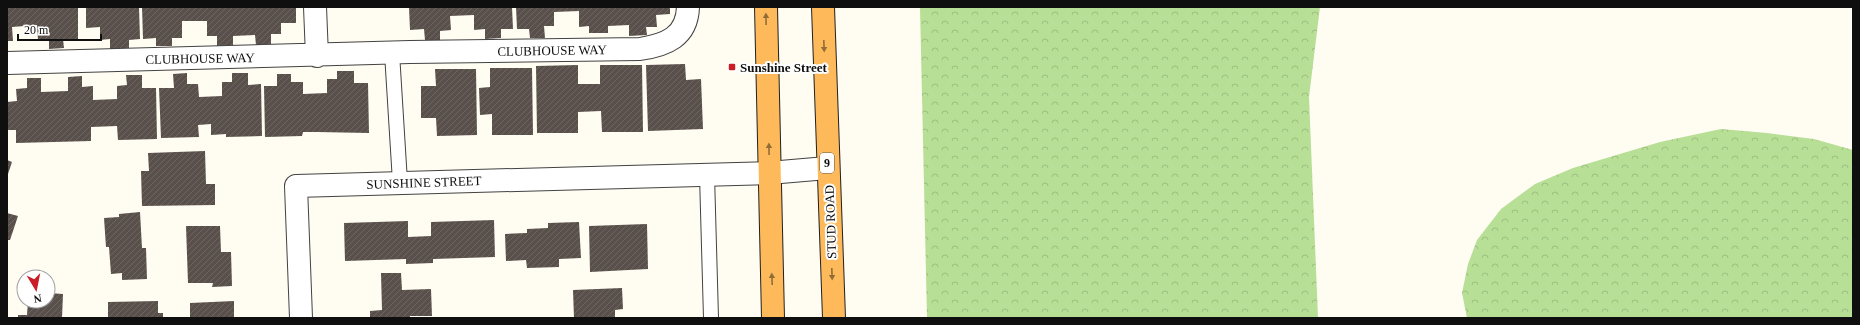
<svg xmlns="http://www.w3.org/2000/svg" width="1860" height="325" viewBox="0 0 1860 325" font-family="Georgia,serif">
<defs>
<pattern id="forest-crowns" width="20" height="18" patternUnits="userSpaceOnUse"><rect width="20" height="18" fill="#b8df96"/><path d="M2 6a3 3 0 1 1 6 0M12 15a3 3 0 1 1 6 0" fill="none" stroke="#9dbe80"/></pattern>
<pattern id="building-hatch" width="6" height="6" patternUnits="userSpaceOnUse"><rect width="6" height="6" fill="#59504b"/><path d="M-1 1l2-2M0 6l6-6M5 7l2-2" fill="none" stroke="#6c6561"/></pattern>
</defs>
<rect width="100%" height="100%" fill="#fffcf2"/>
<path fill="url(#forest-crowns)" d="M 920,7 L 1320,7 L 1309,97 L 1318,318 L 927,318 Z
M 1721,129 L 1767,133 L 1814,139 L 1853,150 L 1853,318 L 1467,318 L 1462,293 L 1468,264 L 1477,240 L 1501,209 L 1535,184 L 1573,168 L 1660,142 Z"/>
<path fill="url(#building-hatch)" d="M 7,7 L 78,7 L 78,39 L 63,39 L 64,48 L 49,49 L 49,40 L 38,40 L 37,25 L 12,27 L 13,41 L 7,41 Z
M 86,7 L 139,7 L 140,39 L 129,40 L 129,49 L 110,49 L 110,39 L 100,40 L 100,27 L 86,28 Z
M 142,7 L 296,7 L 296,23 L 281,23 L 281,34 L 271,34 L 271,44 L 256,45 L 255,35 L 233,36 L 233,45 L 217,46 L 217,36 L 207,36 L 207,21 L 182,21 L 182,38 L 172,38 L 172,46 L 156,46 L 156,38 L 143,39 Z
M 409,7 L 512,7 L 513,29 L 501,29 L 501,38 L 485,39 L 485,29 L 474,30 L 474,15 L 450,16 L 451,30 L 440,31 L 440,40 L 425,40 L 424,29 L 410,30 Z
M 516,7 L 670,7 L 670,14 L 656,15 L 657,27 L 646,27 L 647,35 L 629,36 L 629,25 L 608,26 L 608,33 L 589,33 L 589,26 L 579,27 L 579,11 L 554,12 L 554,26 L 544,26 L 545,38 L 530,38 L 529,29 L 517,29 Z
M 685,64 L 686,80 L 701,79 L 703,129 L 648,131 L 646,65 Z
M 578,65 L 578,84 L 600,84 L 600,65 L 642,65 L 643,132 L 602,132 L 601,111 L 578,112 L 578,133 L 537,133 L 536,66 Z
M 490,68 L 532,68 L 533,135 L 492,135 L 492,114 L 480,115 L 479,88 L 490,87 Z
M 435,69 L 476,69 L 477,135 L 437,136 L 436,118 L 421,118 L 421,86 L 436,86 Z
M 337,71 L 354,71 L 354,83 L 368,83 L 369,133 L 317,132 L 303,132 L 302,136 L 265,137 L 264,86 L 277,86 L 277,74 L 291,74 L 291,82 L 303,82 L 303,94 L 327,93 L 327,79 L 337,79 Z
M 187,73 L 187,84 L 198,84 L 199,97 L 222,96 L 222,82 L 232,82 L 232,73 L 248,73 L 248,85 L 261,84 L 262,136 L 226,137 L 226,134 L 211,135 L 211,124 L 198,125 L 199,137 L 161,138 L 159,88 L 174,88 L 173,74 Z
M 126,75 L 142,75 L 142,88 L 156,88 L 157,139 L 118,140 L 117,126 L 91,127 L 91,141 L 16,143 L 16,130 L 7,130 L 7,102 L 17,101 L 16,89 L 27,88 L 27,78 L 41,78 L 41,92 L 68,91 L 68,77 L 82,76 L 82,87 L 93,86 L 93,100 L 117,99 L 117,86 L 127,85 Z
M 205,151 L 206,184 L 215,184 L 215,205 L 142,206 L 141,171 L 149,171 L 148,153 Z
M 7,160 L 12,162 L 7,177 Z
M 140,212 L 142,248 L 146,248 L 147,279 L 122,280 L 122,273 L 111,274 L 109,247 L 106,247 L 104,218 L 119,217 L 119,214 Z
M 7,213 L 18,216 L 10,240 L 7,240 Z
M 494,220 L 495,257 L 433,259 L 433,263 L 406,264 L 406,259 L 345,261 L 344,223 L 408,221 L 408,237 L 431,236 L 431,222 Z
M 579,222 L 581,258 L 559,259 L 559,267 L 527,268 L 526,260 L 506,261 L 505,234 L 527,233 L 527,229 L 548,228 L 548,223 Z
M 647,224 L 648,269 L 590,272 L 589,226 Z
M 186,226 L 220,226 L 221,252 L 231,252 L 232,286 L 212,287 L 213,283 L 188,283 Z
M 381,273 L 401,273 L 402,290 L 431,289 L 432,316 L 410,316 L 410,318 L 370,318 L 370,311 L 382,310 Z
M 622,288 L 623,309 L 615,310 L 615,318 L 574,318 L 573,290 Z
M 48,293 L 63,294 L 62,318 L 18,318 L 18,315 L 27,315 L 28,301 L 48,301 Z
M 158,301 L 158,313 L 163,313 L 163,318 L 108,318 L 108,302 Z
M 234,301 L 234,318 L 190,318 L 190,303 Z"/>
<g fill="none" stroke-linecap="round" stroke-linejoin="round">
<defs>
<path id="service" d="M 392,53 L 400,182
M 707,175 L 711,318"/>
<path id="minor" d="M 315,7 L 317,56
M 7,63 L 410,52 L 640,49 C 666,45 687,37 688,7
M 301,318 L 296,186 L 769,173 L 827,168"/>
<path id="trunk" d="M 766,7 L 773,318
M 823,7 L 834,318"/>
</defs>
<use href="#service" stroke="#424242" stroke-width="16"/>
<use href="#minor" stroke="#424242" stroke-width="24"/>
<use href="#trunk" stroke="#202020" stroke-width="24"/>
<use href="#service" stroke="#fff" stroke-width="14"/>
<use href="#minor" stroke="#fff" stroke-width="22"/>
<use href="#trunk" stroke="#feba5a" stroke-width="22"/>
</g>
<defs><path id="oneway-solid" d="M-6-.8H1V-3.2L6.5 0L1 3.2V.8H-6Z"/></defs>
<g fill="#926d38">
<use href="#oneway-solid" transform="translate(766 19) rotate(-91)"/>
<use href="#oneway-solid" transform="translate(824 46) rotate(88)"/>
<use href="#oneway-solid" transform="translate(769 149) rotate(-91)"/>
<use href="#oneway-solid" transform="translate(832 274) rotate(88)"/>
<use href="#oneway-solid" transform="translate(772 279) rotate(-92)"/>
</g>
<rect fill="#ca1d28" stroke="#fff" stroke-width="1.5" x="728" y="63" width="8" height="8" rx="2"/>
<g text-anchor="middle" stroke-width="4" stroke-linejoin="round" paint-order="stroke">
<rect fill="#fff" stroke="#575757" stroke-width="1" x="820" y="153" width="14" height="20" rx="3"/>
<g font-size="12" font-weight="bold" fill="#0f0f0f">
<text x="827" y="167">9</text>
</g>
<g font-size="13" fill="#0f0f0f" stroke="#fff">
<text transform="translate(552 50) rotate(-1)" y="5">CLUBHOUSE WAY</text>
<text transform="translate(200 58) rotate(-1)" y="5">CLUBHOUSE WAY</text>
<text transform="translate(424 182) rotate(-2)" y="5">SUNSHINE STREET</text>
<text transform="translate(830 222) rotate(-92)" y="5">STUD ROAD</text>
</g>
<g font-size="13" font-weight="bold" fill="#0f0f0f" stroke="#fff" text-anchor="start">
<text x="740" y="72">Sunshine Street</text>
</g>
</g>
<rect width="1860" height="325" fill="none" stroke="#0f0f0f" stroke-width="16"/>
<g transform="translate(36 289) rotate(170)"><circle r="19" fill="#ffffff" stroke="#9f9f9f"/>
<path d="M0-3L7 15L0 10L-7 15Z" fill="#ca1d28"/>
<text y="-6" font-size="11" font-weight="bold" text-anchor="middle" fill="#0f0f0f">N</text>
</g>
<path d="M18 34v6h83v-6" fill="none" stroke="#0f0f0f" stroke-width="2"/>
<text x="24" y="34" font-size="12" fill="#0f0f0f" stroke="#ffffff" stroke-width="3" paint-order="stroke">20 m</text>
</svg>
